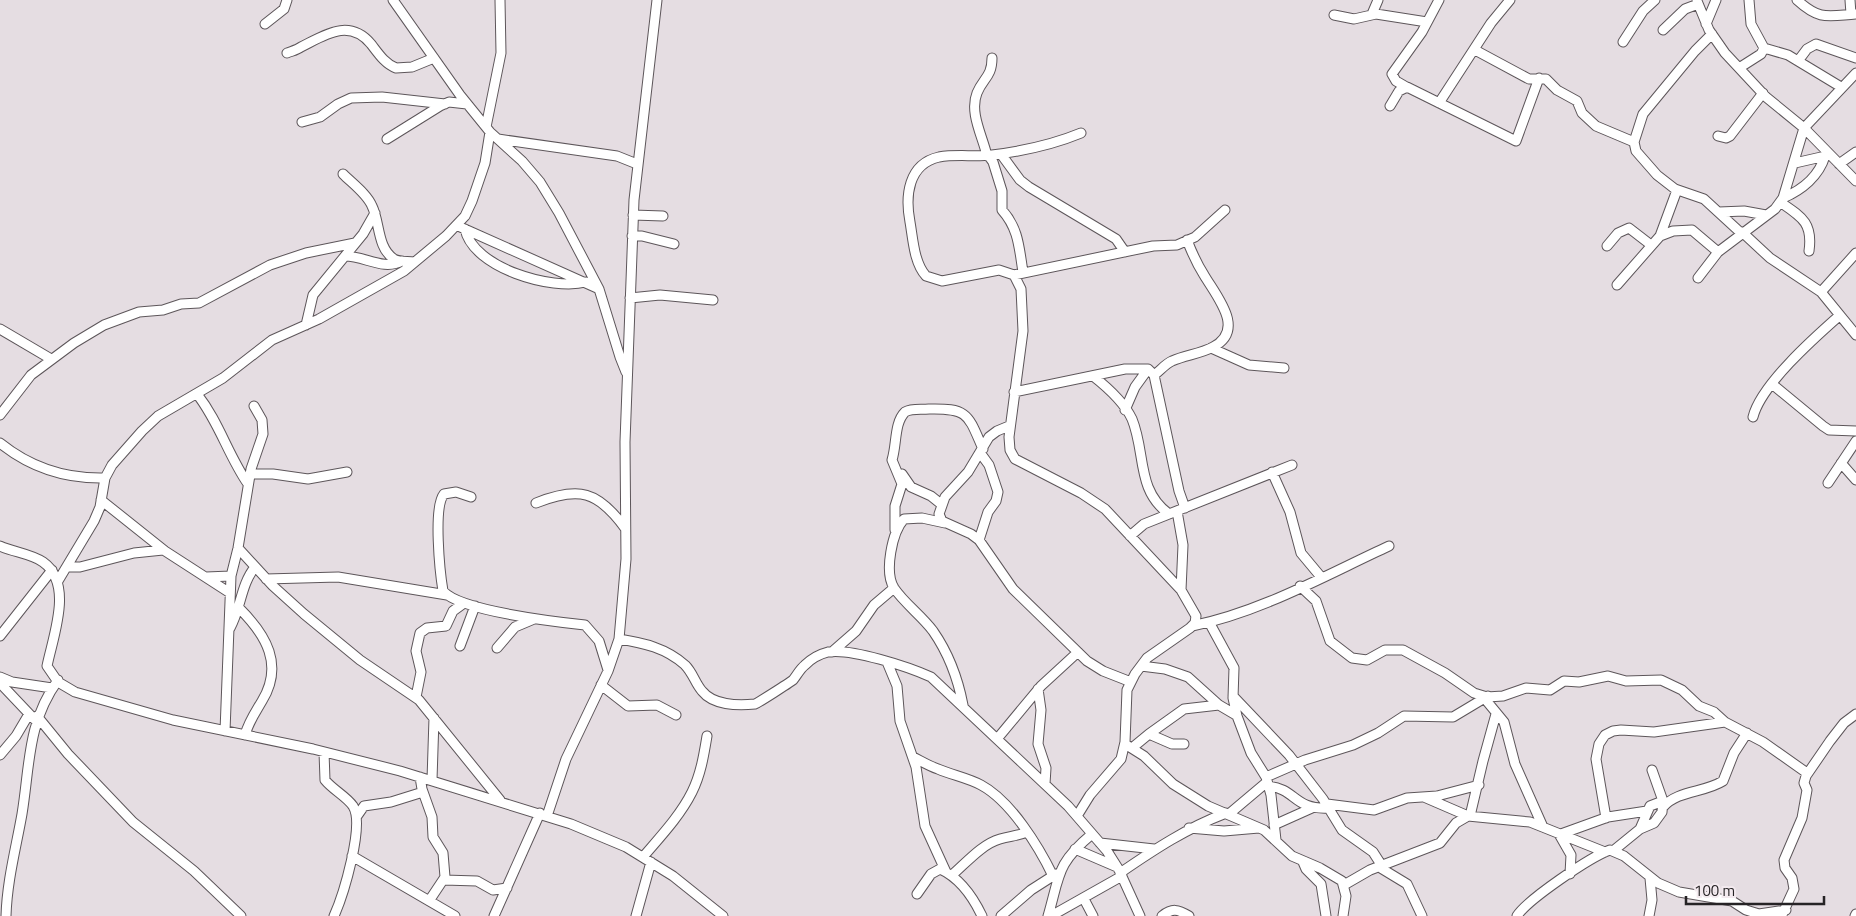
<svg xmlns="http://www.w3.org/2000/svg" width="1856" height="916" viewBox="0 0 1856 916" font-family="'Titillium Web',sans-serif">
<rect width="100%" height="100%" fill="#e5dde2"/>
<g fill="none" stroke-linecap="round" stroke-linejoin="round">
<defs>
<path id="street" d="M 393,0 L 460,95 L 490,132 L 522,161 L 540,182 L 559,213 L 599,289 L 620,357 L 626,372
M 1797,0 C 1820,21 1828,16 1856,14
M 1850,0 L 1851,14
M 1697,1 L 1709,30 L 1725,53 L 1766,97 L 1804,128 L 1856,181
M 1372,14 L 1378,0
M 1334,15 L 1354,19 L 1376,14 L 1427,22
M 265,24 L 284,9 L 287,0
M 1706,24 L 1716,0
M 1663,30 L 1685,9 L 1698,4
M 1712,34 L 1695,51 L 1643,114 L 1634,142 L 1636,151 L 1657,175 L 1675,189 L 1704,199 L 1741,233
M 1623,42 L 1643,11 L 1655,0
M 1764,48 L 1788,55 L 1841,87
M 1475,50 L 1529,79 L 1546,79 L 1557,90 L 1577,101 L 1582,113 L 1596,126 L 1634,142
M 287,53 C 292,51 297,50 301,47 C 325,35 349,18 371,44 C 378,53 385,64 396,68 L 412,67 L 434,58
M 1798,61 L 1807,49 L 1816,44 L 1856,58
M 1739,68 L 1761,54 L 1764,48 L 1751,24 L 1749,0
M 1408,88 L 1396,81 L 1392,74 L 1422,32 L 1439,0
M 1439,103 L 1491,23 L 1510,0
M 1390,106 L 1399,91 L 1407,87 L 1516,141 L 1539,78
M 302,122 L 320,117 L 338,104 L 351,98 L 382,97 L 445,104
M 486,127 L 501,53 L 500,0
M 1718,136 L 1726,138 L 1730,136 L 1763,93
M 387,139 L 440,106 L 449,102 L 467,104
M 498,139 L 617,156 L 637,164
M 1001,154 L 1020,180 L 1029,187 L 1116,239 L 1125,252
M 988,155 L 993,162 L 1002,191 L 1002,210 C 1019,229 1019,248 1023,272
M 987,156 C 983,137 969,113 977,93 C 983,78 992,77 992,58
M 1795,163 L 1830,155
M 1839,164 L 1856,152
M 343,174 C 353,184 367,194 372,206 C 380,222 377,248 394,259 C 399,262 408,261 414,262
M 1783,198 C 1802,190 1819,176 1825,156
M 1780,202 C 1802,217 1813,223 1809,251
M 1719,212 L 1744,211 L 1766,215
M 633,215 L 663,216
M 458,226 L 599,289
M 465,229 C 473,268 552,291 586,282
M 1742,232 L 1770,258 L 1821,292 L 1856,335
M 632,236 L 642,236 L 674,244
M 1660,236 L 1673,231 L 1692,230 L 1718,252
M 1607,246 L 1618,233 L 1629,228 L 1651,245
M 345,256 C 365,256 383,271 402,261
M 1014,275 L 1153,246 L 1177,245 L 1195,237 L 1225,210
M 1698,278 L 1718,252 L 1775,209 L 1783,198 L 1804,128 L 1856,73
M 1617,285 L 1660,236 L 1677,190
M 1821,292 L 1856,253
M 630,298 L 660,295 L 713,300
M 306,325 L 313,295 L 363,234 L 375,213
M 0,329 L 51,359
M 1211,348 L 1249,365 L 1284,368
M 1154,375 C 1160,371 1165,364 1172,361 C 1185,355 1200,354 1213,347 C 1246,330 1217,297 1204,275 C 1197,264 1192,253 1187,240
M 1093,376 C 1107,387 1124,402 1132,419 C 1146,453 1136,490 1169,514
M 1772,384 L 1823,426 L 1829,430 L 1856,431
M 1014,392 L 1125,369 L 1148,369 L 1154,375 L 1179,491 L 1185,508
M 197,394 C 219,422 228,455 248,484
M 1125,410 L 1135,387 L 1148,369
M 0,415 L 31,375 L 74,343 L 104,325 L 139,312 L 163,310 L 181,304 L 199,303 L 270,265 L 306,253 L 355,243
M 1753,417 C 1761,385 1814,338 1839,316
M 1009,426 L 997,431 L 989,437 L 968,472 L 945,497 L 939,514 L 942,521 L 971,534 L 979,540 L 1013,589 L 1087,661 L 1103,671 L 1131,682
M 0,443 C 31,468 66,479 105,478
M 1841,463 L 1856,480
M 1272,472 L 1290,512 L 1301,553 L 1321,577
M 250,474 L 273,474 L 308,479 L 347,472
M 902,474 L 911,487 L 931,496 L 941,504
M 1828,483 L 1856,441
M 471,497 L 456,492 L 444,494 C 433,507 440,573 443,591 C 460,611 557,622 585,625 L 599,641 L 608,670
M 101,500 L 165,551 L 230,593
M 536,503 C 579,486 598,491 625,528
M 1177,511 L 1183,545 L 1181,590
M 945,523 L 922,518 L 904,519 C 892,532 884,572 894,588 C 905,604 922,616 933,631 C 949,654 958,679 963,705
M 895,530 L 895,506 L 902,484 L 892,460 C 897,444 894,423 905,412 C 912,408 921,410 929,409 C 969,408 968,415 983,449
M 1130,536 L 1144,524 L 1292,465
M 979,540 L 988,512 L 996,501 L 998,492 L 989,465 L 981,454
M 0,546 C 13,552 32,554 43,562 C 74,584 53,636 47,666 L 58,682 L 75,692 L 173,720 L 313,749 L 400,771 L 571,824 L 626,847 L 673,876 L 723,916
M 238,548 L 273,586 L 304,614 L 360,660 L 419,700 L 500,800
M 68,567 L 80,567 L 134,553 L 163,550
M 206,577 L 231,576
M 266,579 L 338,577 L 447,595
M 58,581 L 94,521 L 100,507 L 105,478 L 112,465 L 142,431 L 158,416 L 223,378 L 272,340 L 319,319 L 404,271 L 446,236 L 465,216 L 472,201 L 485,163 L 490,132
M 1300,586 L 1316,601 L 1330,641 L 1352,658 L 1367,660 L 1385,650 L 1403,650 L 1445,673 L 1474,693 L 1487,697 L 1503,696 L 1526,688 L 1550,690 L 1564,681 L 1579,682 L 1608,676 L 1626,681 L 1661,680 L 1682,690 L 1699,706 L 1714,712 L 1725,722 L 1763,742 L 1807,773
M 240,609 C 266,635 284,665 262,701 C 255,713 249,721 245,735
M 1209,622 L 1234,668 L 1233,698 L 1237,716 L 1251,753 L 1266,777 L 1271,795 L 1276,840
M 1192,626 C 1261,612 1326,575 1389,546
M 230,628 C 241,608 241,584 255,567
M 0,636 L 52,570
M 619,639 C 644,643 666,648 685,665 C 693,673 695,683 702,691 C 713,705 737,706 755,704 C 758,703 789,683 793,680 C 797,675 800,669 805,665 C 811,659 820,654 828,652 C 851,648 909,667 931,677 L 1068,806 L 1107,851 L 1119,870 L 1140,916
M 460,646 L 475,606
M 497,648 L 515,627 L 534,619
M 832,652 L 856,631 L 874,605 L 894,588
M 887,662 L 897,686 L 900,721 L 916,767 L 925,826 L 946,872
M 1141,666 L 1165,669 L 1188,677 L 1219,705 L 1236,715
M 0,677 L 12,682 L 52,688
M 0,683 L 36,721
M 601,685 L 628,706 L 657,705 L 676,715
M 1038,689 L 1041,710 L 1038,744 L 1046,768 L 1045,784
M 1233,696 L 1289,755 L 1323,799 L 1342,830 L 1373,852 L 1382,866
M 416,697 L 421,672 L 416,651 L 420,633 L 427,628 L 446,626 L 453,611 L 464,603
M 1485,699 L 1504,722 L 1515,764 L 1543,827
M 37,716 L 68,754 L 133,822 L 194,871 L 241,916
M 225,731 L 231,576 L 238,548 L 251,469 L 263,434 L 262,420 L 254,406
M 1149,734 L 1184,709 L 1219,705
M 997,739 L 1041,686 L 1078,652
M 1125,744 L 1144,756 L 1173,784 L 1208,806 L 1264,830 L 1292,856 L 1320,868 L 1342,881 L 1346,896 L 1343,916
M 1132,748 L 1149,734 L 1172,744 L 1184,744
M 324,752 L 325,780 C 333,790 346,796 353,806 C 365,825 343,896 334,916
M 0,755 L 16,736 L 29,714
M 913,757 C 921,761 929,766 938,769 C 952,775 968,778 981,785 C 1011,801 1039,847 1053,876
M 420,777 L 422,789 L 432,817 L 433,837 L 443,853 L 445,877 L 429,901
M 1266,777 L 1305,760 L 1353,745 L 1378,733 L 1404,716 L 1453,717 L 1488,696
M 432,780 L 434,718
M 1268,786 C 1297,789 1293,810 1329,808
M 1424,797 L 1468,816
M 1327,804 L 1374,810 L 1407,798 L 1437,796 L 1479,785
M 1663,807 C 1678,790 1704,793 1723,781 L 1734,753 L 1747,733
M 1229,814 L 1267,782
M 357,816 L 364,806 L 391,802 L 423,792
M 547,816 L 566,759 L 608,671 L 619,639 L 626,559 L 625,442 L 634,200 L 657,0
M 1077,816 L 1090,795 L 1121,759 L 1125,742 L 1127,690 L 1135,674 L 1147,658 L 1190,628 L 1195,623 L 1196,616 L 1181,590 L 1105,509 L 1081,493 L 1015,459 L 1010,450 L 1009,437 L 1023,331 L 1021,289 L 1014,275 L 999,270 L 942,281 L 926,276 C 914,263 913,239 910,222 C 905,196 908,164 939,157 C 956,154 975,157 992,155 C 1024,151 1052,145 1081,133
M 1470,816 L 1483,761 L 1496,714
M 1606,818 L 1596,759 L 1599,744 L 1605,735 L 1613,731 L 1621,730 L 1654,732 L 1725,722
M 1274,825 L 1312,808
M 1189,828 L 1224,831 L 1259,828
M 1640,829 L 1650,806 L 1663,801
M 1559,834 L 1571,855 L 1570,874
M 1561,834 L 1608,817 L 1647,811
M 1100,843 L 1154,849
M 1075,849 L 1117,867
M 1613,851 L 1640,829 L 1654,823 L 1662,812 L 1663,801 L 1652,770
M 352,856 L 455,916
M 643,857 C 660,837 680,816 692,792 C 701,774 704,754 707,736
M 1303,862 L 1306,869 L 1321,884 L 1326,916
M 1379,867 L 1407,884 L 1422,916
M 1120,873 C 1155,849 1187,828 1226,813
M 952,875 C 966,863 982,844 1000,839 C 1010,836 1018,836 1027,832
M 444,880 L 477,881 L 493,890 L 507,888
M 1344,885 L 1370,870 L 1440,843 L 1456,823 L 1468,816 L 1530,822 L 1605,852
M 917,894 L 931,874 L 940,869 C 960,878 973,897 982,916
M 1084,899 L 1093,916
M 1782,915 L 1794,889 L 1792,878 L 1785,868 L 1784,860 L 1802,818 L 1807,790 L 1804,783 L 1806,776 L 1830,741 L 1844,723 L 1856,714
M 6,916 C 7,881 16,848 22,814 C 30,765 27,723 58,680
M 494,916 L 540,813
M 636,916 L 651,862
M 1001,916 L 1031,890 L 1056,874
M 1048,916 C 1060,875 1056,864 1092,834
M 1051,916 L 1122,876
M 1162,916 C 1172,908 1178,909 1189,916
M 1517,916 C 1527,900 1590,857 1610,850 L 1624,856 L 1658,883 L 1679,892 L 1732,901 L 1746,910 L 1759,914 L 1786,910
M 1649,916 L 1652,900 L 1650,878
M 1855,916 L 1856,914"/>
</defs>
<use href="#street" stroke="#5d565a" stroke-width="11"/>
<use href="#street" stroke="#fff" stroke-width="9"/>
</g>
<path d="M1686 896v8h138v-8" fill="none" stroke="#262325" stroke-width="2.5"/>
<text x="1694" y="896" font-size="15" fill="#262325" stroke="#f3eaef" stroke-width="4" paint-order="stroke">100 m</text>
</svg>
